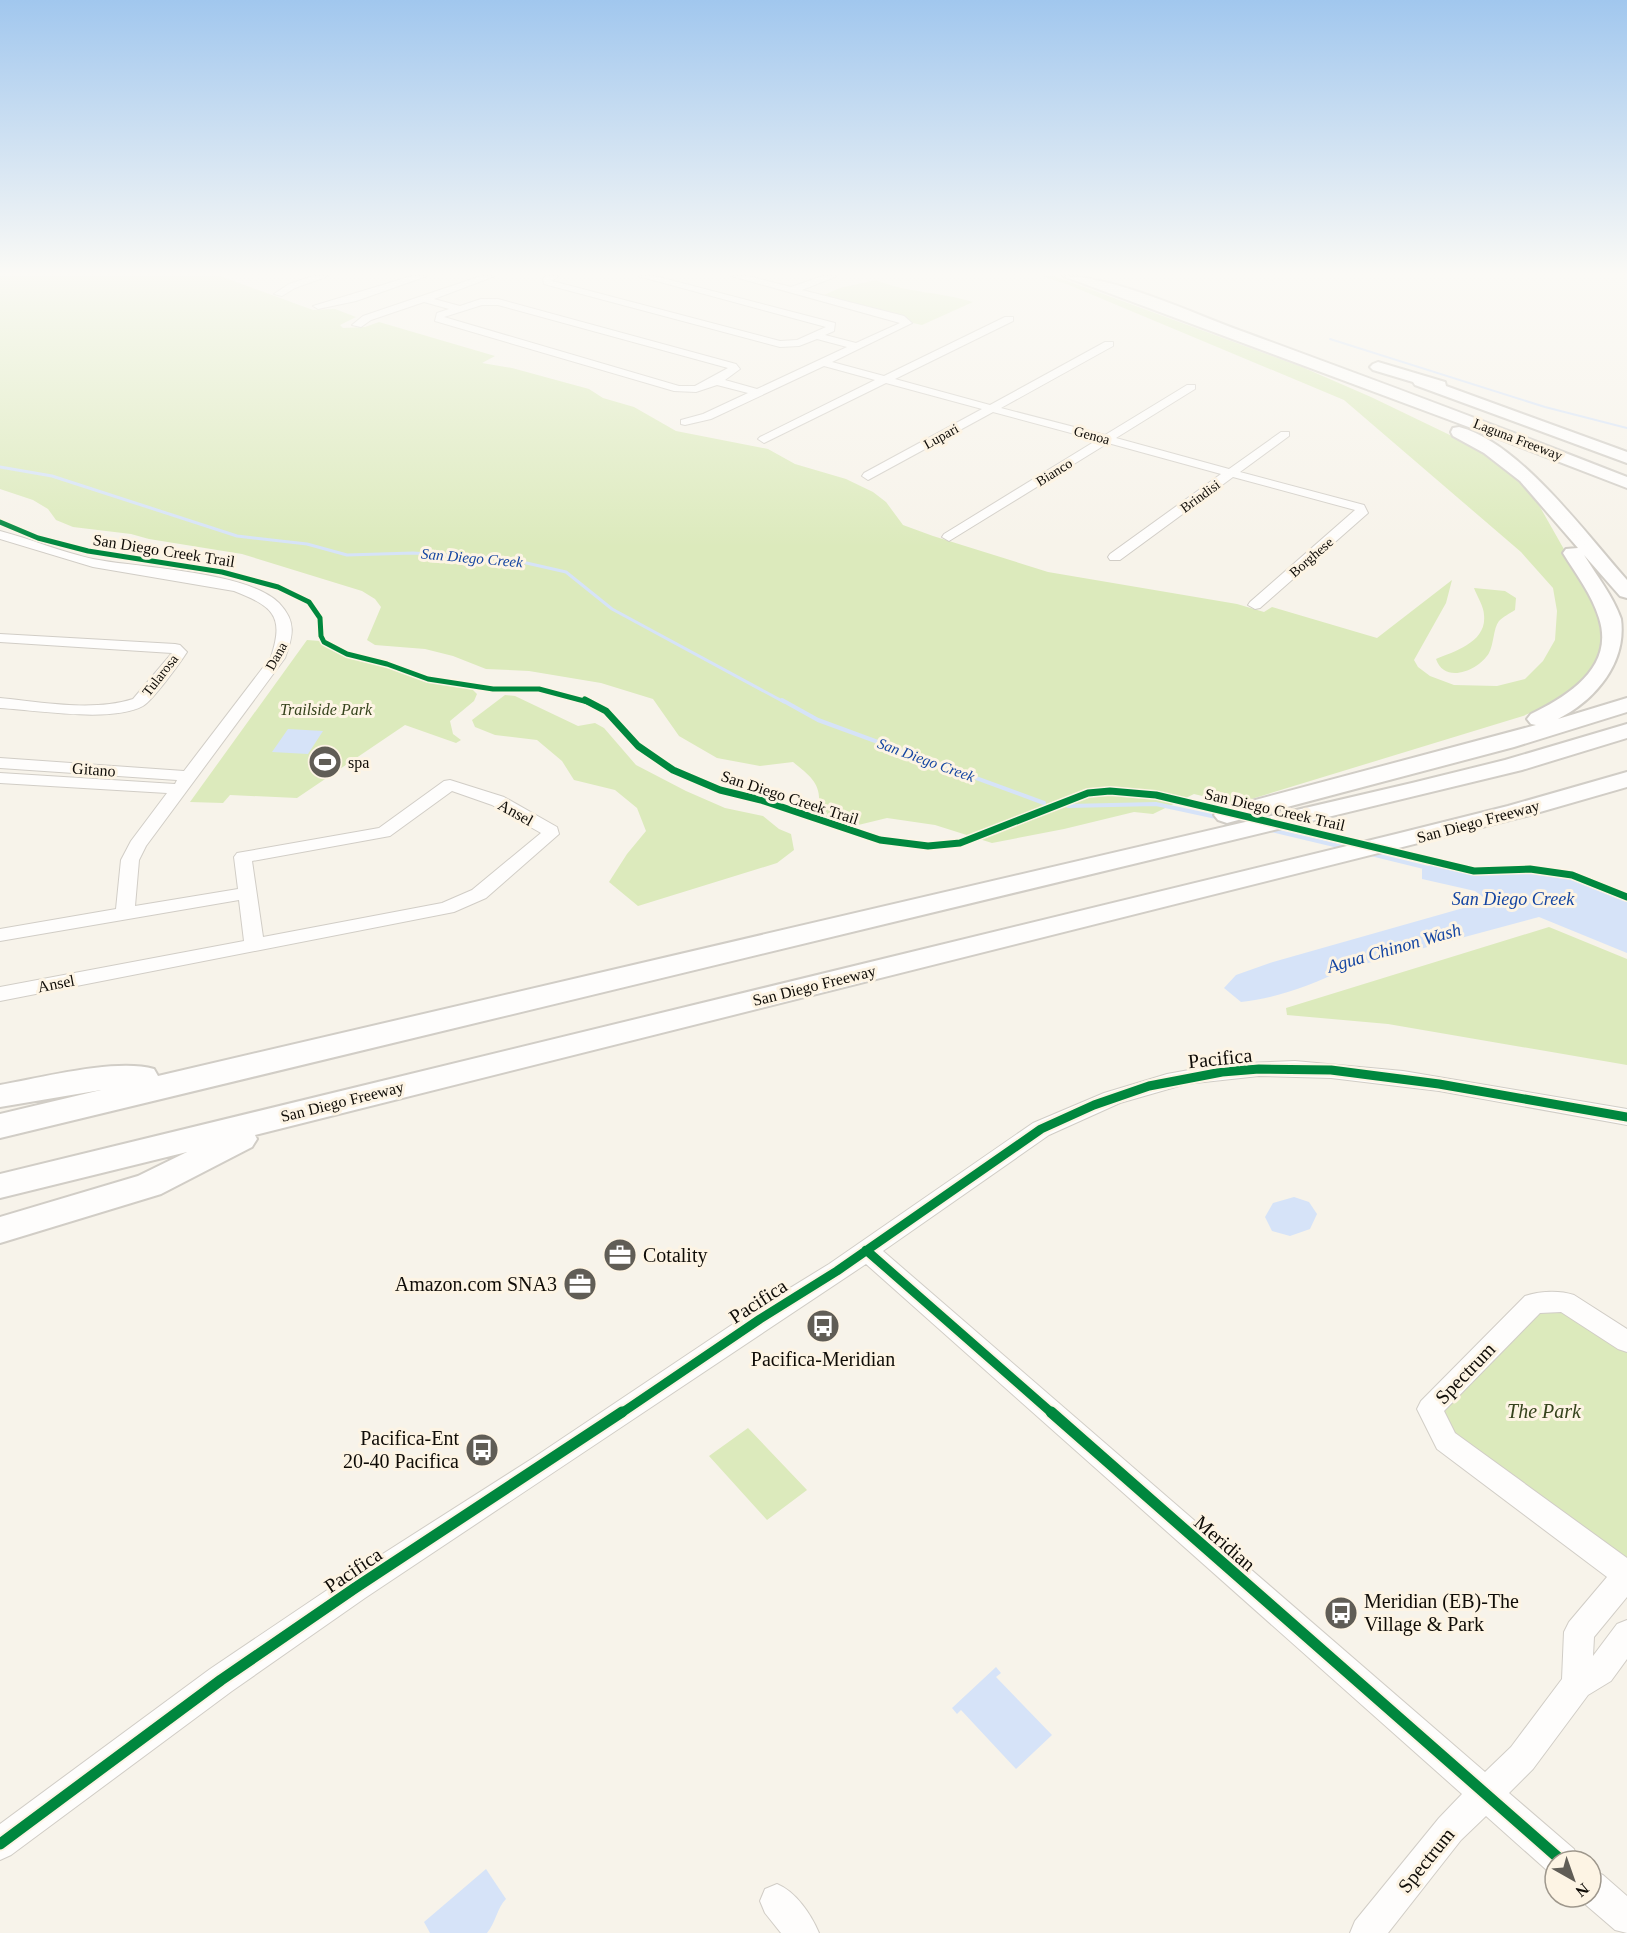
<svg xmlns="http://www.w3.org/2000/svg" width="1627" height="1933" viewBox="0 0 1627 1933" font-family="'Times New Roman',serif">
<rect width="100%" height="100%" fill="#f7f3ea"/>
<path fill="#dceabc" d="M 0,276 L 220,276 L 313,310 L 335,309 L 356,317 L 340,325 L 343,328 L 365,327 L 379,322 L 495,356 L 482,363 L 512,368 L 589,389 L 603,398 L 634,407 L 676,431 L 768,449 L 795,464 L 846,479 L 873,492 L 886,502 L 903,525 L 933,536 L 1048,572 L 1237,604 L 1264,612 L 1272,607 L 1377,638 L 1452,580 L 1446,603 L 1414,660 L 1418,667 L 1430,676 L 1454,685 L 1497,686 L 1525,679 L 1543,661 L 1555,640 L 1557,611 L 1553,588 L 1521,552 L 1344,400 L 1069,285 L 1042,276 L 1054,276 L 1302,367 L 1371,397 L 1481,450 L 1503,466 L 1525,486 L 1540,507 L 1599,611 C 1615,673 1573,695 1523,716 L 1235,804 L 1194,794 L 1153,814 L 1134,812 L 1064,829 L 992,843 L 935,825 L 887,818 L 850,827 L 817,816 C 824,786 814,779 793,762 L 760,766 L 717,758 L 679,736 L 653,699 L 601,683 L 529,671 L 486,669 L 453,656 L 425,649 L 375,645 L 367,640 L 381,607 L 375,599 L 362,591 L 242,554 L 149,539 L 131,534 L 73,527 L 56,520 L 48,509 L 33,500 L 0,489 Z
M 876,280 C 907,293 941,292 973,302 L 922,325 L 913,323 L 906,317 L 824,295 L 840,288 Z
M 1474,588 L 1505,591 L 1516,598 L 1515,610 C 1510,613 1503,617 1499,621 C 1493,629 1494,644 1489,653 C 1479,670 1445,685 1436,659 C 1455,651 1487,642 1484,615 C 1484,607 1477,596 1474,588 Z
M 307,640 L 320,641 L 332,650 L 425,680 L 472,689 L 477,694 L 474,701 L 450,721 L 453,734 L 461,740 L 456,743 L 405,725 L 297,798 L 230,795 L 223,803 L 190,802 Z
M 505,695 L 515,696 L 578,726 L 595,723 L 604,728 L 636,765 L 686,791 L 725,808 L 763,816 L 779,829 L 791,834 L 794,850 L 777,863 L 638,906 L 609,882 L 627,854 L 646,831 L 637,808 L 615,790 L 574,780 L 562,761 L 537,740 L 495,735 L 475,727 L 472,720 Z
M 1549,927 L 1627,959 L 1627,1065 L 1388,1024 L 1287,1015 L 1286,1008 Z
M 1565,1302 L 1627,1342 L 1627,1575 L 1446,1441 L 1430,1409 L 1534,1303 Z
M 748,1428 L 807,1490 L 767,1520 L 709,1456 Z"/>
<path fill="#d6e3f8" d="M 288,729 L 323,731 L 308,754 L 272,752 Z
M 1434,863 L 1476,874 L 1540,872 L 1577,880 L 1627,900 L 1627,953 L 1539,917 L 1342,970 C 1311,986 1276,998 1241,1002 L 1224,988 L 1236,975 L 1273,962 L 1488,901 L 1475,891 L 1422,879 L 1422,869 Z
M 1294,1197 L 1309,1202 L 1317,1214 L 1310,1229 L 1290,1236 L 1272,1231 L 1265,1217 L 1273,1203 Z
M 996,1667 L 1001,1673 L 996,1677 L 1052,1735 L 1016,1769 L 961,1710 L 957,1714 L 952,1708 Z
M 486,1869 L 506,1899 C 497,1908 496,1922 487,1933 L 430,1933 L 424,1922 Z"/>
<g fill="none" stroke-linecap="round" stroke-linejoin="round">
<path stroke="#d6e3f8" stroke-width="2" d="M 1330,339 L 1545,407 L 1627,428"/>
<path stroke="#d6e3f8" stroke-width="3" d="M 0,467 L 52,476 L 237,536 L 307,544 L 347,555 L 413,553 L 509,559 L 566,572 L 612,609 L 784,702"/>
<path stroke="#d6e3f8" stroke-width="4" d="M 782,700 L 818,720 L 1044,803
M 1068,806 L 1156,804 L 1221,818
M 1229,820 L 1248,824
M 1267,829 L 1347,848
M 1367,853 L 1428,868"/>
<defs>
<path id="minor" d="M 313,276 L 328,276 L 295,288 L 282,296 L 274,294 L 289,284 Z
M 412,276 L 427,276 L 356,301 L 318,309 L 313,306 Z
M 481,276 L 495,276 L 434,299 L 460,306 L 481,299 L 498,299 L 736,364 L 740,369 L 725,380 L 757,389 L 847,347 L 817,339 L 799,346 L 780,347 L 544,284 L 543,279 L 546,276 L 558,276 L 552,281 L 780,341 L 797,340 L 826,327 L 638,276 L 655,276 L 835,323 L 834,331 L 825,335 L 856,343 L 900,323 L 731,276 L 748,276 L 791,287 L 823,276 L 837,276 L 802,290 L 904,316 L 912,323 L 832,362 L 884,376 L 1005,317 L 1013,317 L 1013,321 L 895,379 L 990,405 L 1105,342 L 1113,342 L 1113,346 L 1001,408 L 1105,435 L 1187,385 L 1195,385 L 1195,389 L 1116,438 L 1229,469 L 1281,432 L 1289,432 L 1289,436 L 1240,472 L 1364,505 L 1368,513 L 1260,608 L 1255,609 L 1248,605 L 1250,602 L 1355,510 L 1233,477 L 1120,560 L 1110,560 L 1108,557 L 1110,554 L 1221,474 L 1108,443 L 949,541 L 942,537 L 944,534 L 1097,440 L 993,412 L 868,480 L 862,476 L 864,473 L 982,409 L 886,383 L 764,443 L 758,439 L 760,437 L 875,380 L 824,366 L 711,419 L 685,425 L 681,424 L 681,420 L 703,414 L 748,393 L 717,385 L 696,392 L 674,391 L 435,321 L 437,313 L 449,309 L 424,302 L 371,320 L 361,327 L 352,325 L 363,316 ZM 482,305 L 498,305 L 728,368 L 695,386 L 679,386 L 444,317 Z
M 0,531 C 31,539 61,552 93,559 C 138,568 247,571 279,603 C 297,622 293,636 285,658 L 146,846 L 139,860 L 135,906 L 238,889 L 234,857 L 237,853 L 379,828 L 444,781 L 450,780 L 504,797 L 557,827 L 559,834 L 486,898 L 454,912 L 0,1001 L 0,987 L 244,941 L 239,900 L 0,941 L 0,929 L 116,909 L 121,860 L 131,841 L 167,793 L 0,783 L 0,773 L 175,784 L 177,780 L 0,768 L 0,758 L 184,771 L 271,657 C 285,615 272,606 234,591 L 93,567 L 0,539 ZM 452,791 L 492,805 L 541,833 L 472,890 L 442,903 L 263,937 L 252,861 L 390,836 Z
M 0,634 L 175,644 L 180,645 L 187,652 C 180,663 153,700 143,706 C 113,723 35,710 0,708 L 0,698 C 42,702 92,712 133,699 L 172,653 L 0,642 Z
M 1295,1061 L 1403,1071 L 1627,1109 L 1627,1125 L 1439,1091 L 1331,1078 L 1259,1076 L 1186,1084 L 1120,1103 L 1049,1135 L 883,1251 L 1485,1772 L 1511,1747 L 1562,1679 L 1564,1632 L 1569,1622 L 1607,1577 L 1437,1449 L 1417,1409 L 1421,1401 L 1525,1296 C 1540,1291 1559,1290 1574,1295 L 1627,1329 L 1627,1352 L 1618,1349 L 1561,1312 L 1540,1313 L 1444,1411 L 1455,1433 L 1627,1558 L 1627,1597 L 1594,1637 L 1593,1656 L 1617,1624 L 1627,1620 L 1627,1659 L 1611,1681 L 1588,1695 L 1533,1769 L 1509,1793 L 1574,1849 L 1578,1861 L 1555,1861 L 1555,1874 L 1550,1873 L 1486,1816 L 1461,1840 L 1388,1933 L 1350,1933 L 1355,1921 L 1439,1818 L 1462,1794 L 866,1264 L 365,1598 L 232,1691 L 11,1855 L 0,1860 L 0,1824 L 210,1669 L 345,1578 L 533,1458 L 751,1312 L 829,1264 L 1033,1123 L 1104,1093 L 1167,1074 L 1222,1064 Z
M 1591,1870 L 1603,1875 L 1627,1896 L 1627,1933 L 1615,1930 L 1579,1899 L 1579,1897 L 1591,1897 Z
M 777,1884 C 796,1892 811,1914 819,1933 L 781,1933 L 765,1913 L 760,1901 L 765,1889 Z"/>
<path id="highway" d="M 1063,276 C 1114,276 1194,314 1244,332 C 1372,379 1500,427 1627,477 L 1627,488 L 1474,429 Z
M 1378,362 L 1445,382 L 1446,386 L 1627,452 L 1627,463 L 1415,385 L 1413,382 L 1373,370 L 1370,367 L 1373,364 Z
M 1459,427 C 1519,442 1586,534 1627,580 L 1627,598 L 1620,596 L 1584,555 C 1597,576 1613,596 1621,619 C 1627,664 1594,701 1558,719 L 1627,698 L 1627,712 L 1514,747 L 1227,823 L 1218,820 L 1214,815 L 1218,810 L 1536,725 L 1531,724 L 1527,719 L 1531,714 C 1568,696 1615,667 1599,618 C 1592,595 1576,574 1563,553 L 1566,549 L 1578,548 L 1520,481 L 1484,453 L 1453,436 L 1451,432 L 1453,428 Z
M 1627,724 L 1627,738 L 1522,770 L 0,1138 L 0,1114 L 101,1090 L 0,1107 L 0,1085 C 40,1078 116,1058 154,1069 L 158,1076 L 1412,783 L 1505,760 Z
M 1627,772 L 1627,787 L 1526,816 L 255,1135 L 257,1139 L 252,1147 L 161,1194 L 0,1243 L 0,1217 L 138,1176 L 187,1152 L 0,1198 L 0,1174 L 1396,834 L 1508,806 Z"/>
</defs>
<use href="#minor" stroke="#d1cdc6" stroke-width="2"/>
<use href="#highway" stroke="#d1cdc6" stroke-width="4"/>
<use href="#minor" fill="#fefdfc" fill-rule="evenodd"/>
<use href="#highway" fill="#fefdfc" fill-rule="evenodd"/>
<defs>
<path id="cycleway-far3" d="M 0,522 L 38,538 L 88,551 L 222,572 L 278,587 L 309,602 L 320,618 L 321,636 L 324,642 L 347,654 L 387,664 L 428,679 L 493,689 L 539,689 L 588,702"/>
<path id="cycleway-far2" d="M 585,700 L 606,711 L 638,746 L 673,770 L 720,790 L 761,800 L 880,840 L 928,846 L 960,843 L 1088,793 L 1110,791 L 1156,795 L 1474,871 L 1530,869 L 1572,875 L 1627,897"/>
<path id="cycleway-far1" d="M 866,1250 L 1053,1414
M 620,1414 L 760,1319 L 837,1271 L 1041,1129 L 1094,1105 L 1149,1086 L 1222,1072 L 1259,1069 L 1331,1070 L 1439,1084 L 1627,1117"/>
<path id="cycleway" d="M 1051,1412 L 1562,1861
M 0,1844 L 221,1680 L 355,1588 L 622,1412"/>
</defs>
<use href="#cycleway-far3" stroke="#fdf4e4" stroke-width="8"/>
<use href="#cycleway-far2" stroke="#fdf4e4" stroke-width="10"/>
<use href="#cycleway-far1" stroke="#fdf4e4" stroke-width="13"/>
<use href="#cycleway" stroke="#fdf4e4" stroke-width="15"/>
<use href="#cycleway-far3" stroke="#00873e" stroke-width="5"/>
<use href="#cycleway-far2" stroke="#00873e" stroke-width="7"/>
<use href="#cycleway-far1" stroke="#00873e" stroke-width="9"/>
<use href="#cycleway" stroke="#00873e" stroke-width="11"/>
</g>
<linearGradient id="sky" x2="0" y2="1"><stop stop-color="#a1c7ee"/><stop offset="0.5" stop-color="#fbfaf6"/><stop offset="1" stop-color="#fbfaf6" stop-opacity="0"/></linearGradient>
<rect width="1627" height="547" fill="url(#sky)"/>
<defs>
<symbol id="stadium-disc" viewBox="-11 -11 22 22"><circle r="9.5" fill="#605d56" stroke="#fdf4e4"/><path d="M0-5a6.5 5 0 1 0 0 10a6.5 5 0 1 0 0-10ZM-3.5-1.8h7v3.6h-7Z" fill="#fff"/></symbol>
<symbol id="office-disc" viewBox="-11 -11 22 22"><circle r="9.5" fill="#605d56" stroke="#fdf4e4"/><path d="M-6-3h4V-5.5h4V-3h4V5H-6ZM-1-4.5V-3h2v-1.5ZM-6 0V1H6V0Z" fill="#fff"/></symbol>
<symbol id="bus-disc" viewBox="-11 -11 22 22"><circle r="9.5" fill="#605d56" stroke="#fdf4e4"/><path d="M-5-6H5V4H4V6H2V4H-2V6H-4V4H-5ZM-3.5-4V0h7V-4ZM-3.5 1.2v1.5H-2V1.2ZM2 1.2v1.5H3.5V1.2Z" fill="#fff"/></symbol>
</defs>
<g fill-rule="evenodd">
<use href="#stadium-disc" x="306" y="743" width="38" height="38"/>
<use href="#office-disc" x="601" y="1236" width="38" height="38"/>
<use href="#office-disc" x="561" y="1265" width="38" height="38"/>
<use href="#bus-disc" x="804" y="1307" width="38" height="38"/>
<use href="#bus-disc" x="463" y="1431" width="38" height="38"/>
<use href="#bus-disc" x="1322" y="1594" width="38" height="38"/>
</g>
<g text-anchor="middle" stroke-width="6" stroke-linejoin="round" paint-order="stroke">
<g font-size="14" fill="#0f0c07" stroke="#fdf4e4">
<text transform="translate(1092 435) rotate(15)" y="5">Genoa</text>
<text transform="translate(941 436) rotate(-29)" y="5">Lupari</text>
<text transform="translate(1518 439) rotate(21)" y="5">Laguna Freeway</text>
<text transform="translate(1054 472) rotate(-32)" y="5">Bianco</text>
<text transform="translate(1200 496) rotate(-36)" y="5">Brindisi</text>
<text transform="translate(1311 557) rotate(-41)" y="5">Borghese</text>
<text transform="translate(276 656) rotate(-61)" y="5">Dana</text>
<text transform="translate(160 675) rotate(-52)" y="5">Tularosa</text>
</g>
<g font-size="15" font-style="italic" fill="#1445a2" stroke="#fdf4e4">
<text transform="translate(472 558) rotate(5)" y="5">San Diego Creek</text>
<text transform="translate(926 760) rotate(20)" y="5">San Diego Creek</text>
</g>
<g font-size="16" fill="#0f0c07" stroke="#fdf4e4">
<text transform="translate(164 550) rotate(9)" y="6">San Diego Creek Trail</text>
<text transform="translate(94 769) rotate(4)" y="6">Gitano</text>
<text transform="translate(790 797) rotate(18)" y="6">San Diego Creek Trail</text>
<text transform="translate(1275 809) rotate(13)" y="6">San Diego Creek Trail</text>
<text transform="translate(516 812) rotate(29)" y="6">Ansel</text>
<text transform="translate(1478 821) rotate(-15)" y="6">San Diego Freeway</text>
<text transform="translate(56 983) rotate(-11)" y="6">Ansel</text>
<text transform="translate(814 985) rotate(-14)" y="6">San Diego Freeway</text>
<text transform="translate(342 1101) rotate(-14)" y="6">San Diego Freeway</text>
</g>
<g font-size="16" font-style="italic" fill="#35431c" stroke="#fdf4e4">
<text x="326" y="715">Trailside Park</text>
</g>
<g font-size="16" fill="#0f0c07" stroke="#fdf4e4" text-anchor="start">
<text x="348" y="768">spa</text>
</g>
<g font-size="18" font-style="italic" fill="#1445a2" stroke="#fdf4e4">
<text x="1513" y="905">San Diego Creek</text>
<text transform="translate(1394 948) rotate(-16)" y="6">Agua Chinon Wash</text>
</g>
<g font-size="20" fill="#0f0c07" stroke="#fdf4e4">
<text transform="translate(1220 1058) rotate(-6)" y="7">Pacifica</text>
<text transform="translate(758 1301) rotate(-33)" y="7">Pacifica</text>
<text transform="translate(1465 1373) rotate(-46)" y="7">Spectrum</text>
<text transform="translate(1225 1543) rotate(41)" y="7">Meridian</text>
<text transform="translate(353 1570) rotate(-34)" y="7">Pacifica</text>
<text transform="translate(1426 1860) rotate(-51)" y="7">Spectrum</text>
</g>
<g font-size="20" fill="#0f0c07" stroke="#fdf4e4" text-anchor="start">
<text x="643" y="1262">Cotality</text>
<text x="557" y="1291" text-anchor="end">Amazon.com SNA3</text>
<text x="823" y="1366" text-anchor="middle">Pacifica-Meridian</text>
<text x="459" y="1445" text-anchor="end">Pacifica-Ent<tspan x="459" dy="23">20-40 Pacifica</tspan></text>
<text x="1364" y="1608">Meridian (EB)-The<tspan x="1364" dy="23">Village &amp; Park</tspan></text>
</g>
<g font-size="20" font-style="italic" fill="#35431c" stroke="#fdf4e4">
<text x="1544" y="1418">The Park</text>
</g>
</g>
<g transform="translate(1573 1879) rotate(140)"><circle r="28" fill="#fdf4e4" stroke="#9e978c" stroke-width="1.5"/>
<path d="M0-4.5L10 22L0 15L-10 22Z" fill="#605d56"/>
<text y="-9" font-size="16" font-weight="bold" text-anchor="middle" fill="#0f0c07">N</text>
</g>
</svg>
